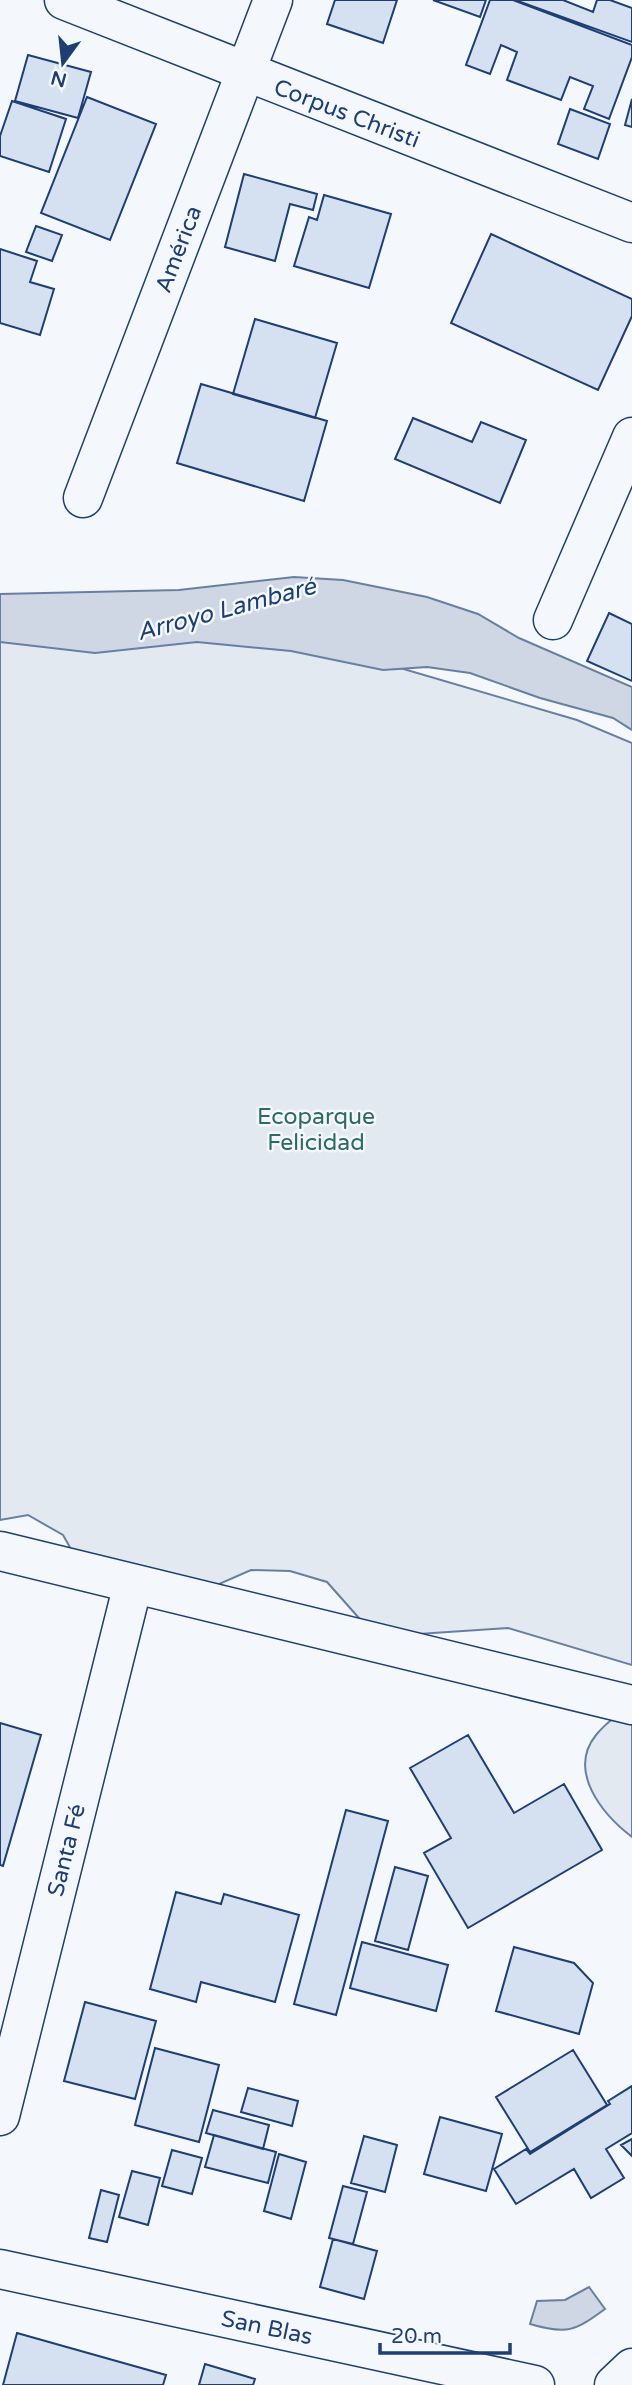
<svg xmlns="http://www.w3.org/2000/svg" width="632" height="2385" viewBox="0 0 632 2385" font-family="'Varela Round',sans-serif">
<rect width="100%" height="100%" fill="#f4f7fb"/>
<path fill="#e3e9f0" stroke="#687fa3" stroke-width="2" d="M 0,631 L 183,632 L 390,665 L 577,720 L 632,743 L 632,1665 L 508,1628 L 403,1635 L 366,1626 L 327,1582 L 290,1571 L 251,1570 L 217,1585 L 72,1551 L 63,1535 L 28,1515 L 0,1520 Z
M 632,1710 L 632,1837 C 602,1814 567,1771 596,1735 C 607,1722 616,1715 632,1710 Z"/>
<path fill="#cfd7e4" stroke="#687fa3" stroke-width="2" d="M 294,577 L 343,580 L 427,597 L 478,614 L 519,638 L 632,687 L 632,730 L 613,718 L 540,698 L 470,673 L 427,667 L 383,670 L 291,651 L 197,642 L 95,653 L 0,642 L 0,594 L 179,590 Z
M 589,2287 L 605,2309 C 575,2331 567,2335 530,2324 L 537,2301 L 565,2300 Z"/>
<path fill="#d5e0f0" stroke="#1d3f73" stroke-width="2" d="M 335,0 L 397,0 L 383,43 L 327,24 Z
M 433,0 L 486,0 L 480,17 Z
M 490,0 L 513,0 L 632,45 L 632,57 L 609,119 L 584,109 L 593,86 L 570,77 L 561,100 L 507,80 L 517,52 L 501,45 L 490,74 L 466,65 Z
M 515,0 L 563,0 L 593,12 L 597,0 L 610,0 L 632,8 L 632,42 Z
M 28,55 L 91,72 L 78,118 L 15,101 Z
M 87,97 L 156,124 L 110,240 L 41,213 Z
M 632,99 L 632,127 L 625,125 Z
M 12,101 L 66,119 L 49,172 L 0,156 L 0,136 Z
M 570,109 L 610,124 L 598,159 L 558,144 Z
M 244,174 L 317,194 L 313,210 L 290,204 L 275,261 L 225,247 Z
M 324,195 L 391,214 L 369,288 L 294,266 L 309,217 L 317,220 Z
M 36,226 L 62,235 L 52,261 L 26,252 Z
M 491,234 L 632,299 L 632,316 L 598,390 L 451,323 Z
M 0,249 L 37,261 L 30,282 L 54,289 L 40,335 L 0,323 Z
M 255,319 L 337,343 L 315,418 L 233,394 Z
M 201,384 L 327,421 L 304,501 L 177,463 Z
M 413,418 L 472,442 L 481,422 L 526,440 L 500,503 L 395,459 Z
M 609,613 L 632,624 L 632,681 L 587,661 Z
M 0,1723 L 41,1735 L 3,1866 L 0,1865 Z
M 468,1735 L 514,1813 L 564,1784 L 602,1850 L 468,1928 L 424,1853 L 451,1838 L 410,1768 Z
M 346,1810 L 388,1821 L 336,2015 L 294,2004 Z
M 395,1867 L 428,1876 L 408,1950 L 375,1941 Z
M 176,1892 L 221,1904 L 224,1894 L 299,1915 L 275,2002 L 201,1982 L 196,2002 L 150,1989 Z
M 362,1942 L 448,1965 L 436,2011 L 350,1988 Z
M 514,1947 L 574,1963 L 593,1983 L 579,2034 L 496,2011 Z
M 85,2002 L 156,2021 L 135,2099 L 64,2081 Z
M 155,2048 L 219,2065 L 199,2142 L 135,2125 Z
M 573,2050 L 607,2105 L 530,2152 L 496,2097 Z
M 632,2086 L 632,2133 L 606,2149 L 624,2178 L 591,2198 L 574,2169 L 516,2204 L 494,2169 L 526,2149 L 530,2154 L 610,2104 L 608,2101 Z
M 248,2088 L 298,2101 L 292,2126 L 241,2112 Z
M 213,2110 L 269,2125 L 263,2149 L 206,2133 Z
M 440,2117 L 502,2134 L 486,2191 L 424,2174 Z
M 214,2135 L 276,2152 L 268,2183 L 205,2167 Z
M 364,2136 L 397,2145 L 385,2192 L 351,2183 Z
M 632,2139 L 632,2156 L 621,2145 Z
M 172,2150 L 202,2158 L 192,2194 L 162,2186 Z
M 279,2154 L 306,2162 L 291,2219 L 264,2211 Z
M 132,2171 L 160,2178 L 148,2225 L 119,2217 Z
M 343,2186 L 367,2192 L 353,2244 L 329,2238 Z
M 101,2190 L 119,2195 L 107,2242 L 89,2238 Z
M 333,2239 L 377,2251 L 364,2299 L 320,2287 Z
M 17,2333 L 166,2375 L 163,2385 L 3,2385 Z
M 205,2364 L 255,2379 L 253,2385 L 199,2385 Z"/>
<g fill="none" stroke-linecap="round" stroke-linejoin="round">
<defs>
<path id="minor" d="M 64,0 L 632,223
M 83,498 L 273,0
M 553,620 L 632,437
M 0,1551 L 632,1705
M 0,2116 L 133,1584
M 0,2269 L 535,2385
M 614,2385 L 632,2368"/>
</defs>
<use href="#minor" stroke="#1d3f73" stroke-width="41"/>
<use href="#minor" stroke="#f4f7fb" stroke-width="38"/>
</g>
<g text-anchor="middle" stroke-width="5" stroke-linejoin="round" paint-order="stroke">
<g font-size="23" fill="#1d3f73" stroke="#f4f7fb">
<text transform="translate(347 113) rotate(21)" y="8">Corpus Christi</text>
<text transform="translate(178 249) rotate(-69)" y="8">América</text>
<text transform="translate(66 1850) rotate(-76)" y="8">Santa Fé</text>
<text transform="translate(267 2327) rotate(12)" y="8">San Blas</text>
</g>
<g font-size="23" fill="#2c6c60" stroke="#f4f7fb">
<text x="316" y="1124">Ecoparque<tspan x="316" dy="26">Felicidad</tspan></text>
</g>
<g font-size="24" font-style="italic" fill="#1d3f73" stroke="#f4f7fb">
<text transform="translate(226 609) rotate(-15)" y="8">Arroyo Lambaré</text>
</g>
</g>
<g transform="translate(63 63) rotate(195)" stroke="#f4f7fb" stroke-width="5" paint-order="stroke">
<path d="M0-5L12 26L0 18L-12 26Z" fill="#1d3f73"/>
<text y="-10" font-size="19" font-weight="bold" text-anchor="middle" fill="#1d3f73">N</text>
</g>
<path d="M380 2343v10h130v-10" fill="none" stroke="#1d3f73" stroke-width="3.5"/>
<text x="391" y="2343" font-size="21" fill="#1d3f73" stroke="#f4f7fb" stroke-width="5" paint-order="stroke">20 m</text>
</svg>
